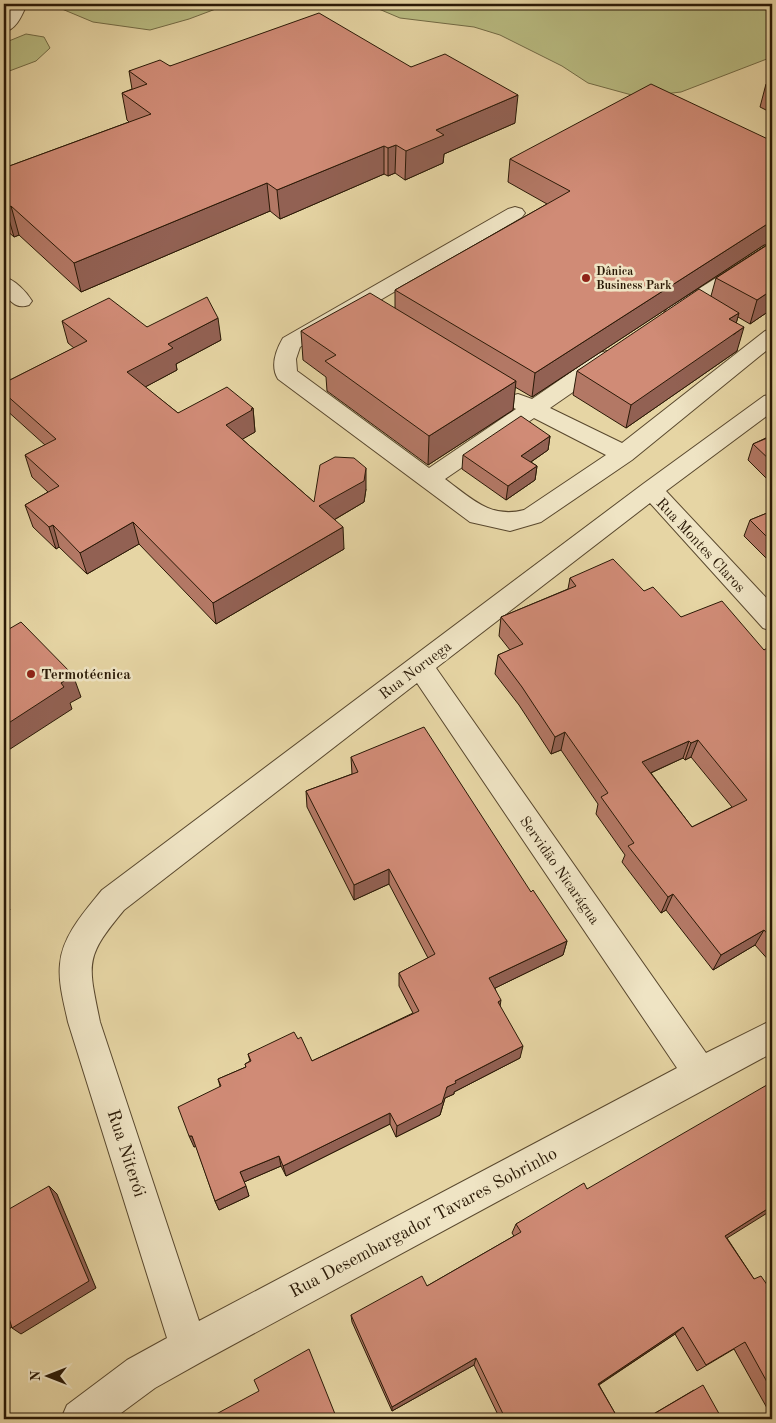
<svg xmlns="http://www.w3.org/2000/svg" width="776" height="1423" viewBox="0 0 776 1423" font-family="'Old Standard TT',serif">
<rect width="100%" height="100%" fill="#e6d5a4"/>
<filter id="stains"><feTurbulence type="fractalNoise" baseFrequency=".004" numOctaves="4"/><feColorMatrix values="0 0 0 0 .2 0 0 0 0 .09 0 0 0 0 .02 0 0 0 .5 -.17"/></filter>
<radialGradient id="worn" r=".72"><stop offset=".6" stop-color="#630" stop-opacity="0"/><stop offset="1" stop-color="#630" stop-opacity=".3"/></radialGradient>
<path fill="#b9bc82" stroke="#726a44" d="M 50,4 L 229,4 L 189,19 L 150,30 L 93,22 Z
M 367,4 L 772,4 L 772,57 L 681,92 L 639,97 L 588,83 L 562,66 L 500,35 L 474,27 L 400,18 Z
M 26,34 L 44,37 L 50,48 L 36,61 L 4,73 L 4,43 Z"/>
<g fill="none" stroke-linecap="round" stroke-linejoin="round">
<defs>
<path id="minor" d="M 11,4 L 27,4 C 22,15 17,29 4,32 L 4,18 Z
M 515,207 L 522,209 L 525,213 L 522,217 L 300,347 L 296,359 L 297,371 L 429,468 L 516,409 L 510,406 L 507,401 L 510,396 L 518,394 L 532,399 L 599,353 L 607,351 L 615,353 L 618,358 L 615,363 L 550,408 L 622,443 L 765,331 L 772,329 L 772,346 L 632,460 L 541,522 L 510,531 L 470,522 L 278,379 C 270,366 276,350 283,338 L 508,209 ZM 534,418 L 606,455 L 524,510 C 490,519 471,498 445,479 Z
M 772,245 L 772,259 L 681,317 L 674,319 L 667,317 L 664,313 L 667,309 L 765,247 Z
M 4,277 C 15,280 26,291 32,301 L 29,305 C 17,309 12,303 4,294 Z
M 772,394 L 772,412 L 666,491 L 772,604 L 772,631 L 763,628 L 650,503 L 436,668 L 706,1053 L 772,1020 L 772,1053 L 203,1361 L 155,1388 L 113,1419 L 61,1419 L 67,1405 L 127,1360 L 167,1338 L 68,1022 C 64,1003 58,983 60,964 C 62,936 85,911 102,890 L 643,484 L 764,396 ZM 417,683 L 677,1068 L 199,1321 L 100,1022 C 88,963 84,958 124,910 Z"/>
</defs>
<use href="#minor" stroke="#59482e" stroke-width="2"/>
<use href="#minor" fill="#efe4c4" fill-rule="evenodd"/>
</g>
<path fill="#b37865" stroke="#2a1906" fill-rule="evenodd" d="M 170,66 L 411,67 L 515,123 L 444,154 L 443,163 L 405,180 L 395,173 L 388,176 L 384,174 L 280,219 L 270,211 L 81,292 L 19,235 L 14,237 L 4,228 L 4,168 L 129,122 L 127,120 L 122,93 L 132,89 L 129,71 Z
M 772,81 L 772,113 L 760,107 L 766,84 Z
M 772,141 L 772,309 L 750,324 L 738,317 L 736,323 L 737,351 L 626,428 L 573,395 L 577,371 L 711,296 L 716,278 L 768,244 L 764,245 L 532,397 L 515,387 L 513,410 L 428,465 L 327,391 L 326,377 L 303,360 L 301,331 L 395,308 L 395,290 L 547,204 L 508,182 L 510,159 Z
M 62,321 L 147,327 L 221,340 L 176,364 L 177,370 L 145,387 L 178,413 L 253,408 L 255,432 L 242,439 L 314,502 L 366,489 L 364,502 L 334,520 L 344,549 L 216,624 L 139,544 L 87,574 L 59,547 L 56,549 L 33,527 L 25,505 L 48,492 L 32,477 L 25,455 L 45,445 L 4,408 L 4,383 L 74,348 L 68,343 Z
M 772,422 L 772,484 L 748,460 L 753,444 L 770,436 L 768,434 Z
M 550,436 L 548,450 L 531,462 L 537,466 L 535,480 L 506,500 L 462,469 L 463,455 Z
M 772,511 L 772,564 L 744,536 L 750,520 Z
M 570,578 L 644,591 L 681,617 L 772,653 L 772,964 L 755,945 L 713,970 L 666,910 L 661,913 L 622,862 L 625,855 L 596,814 L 598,804 L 561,750 L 551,754 L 519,705 L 495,674 L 498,655 L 510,650 L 499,636 L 501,617 L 568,589 ZM 691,757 L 732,807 L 692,827 L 651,773 L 683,758 L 685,760 Z
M 351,757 L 531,892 L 567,941 L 563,955 L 495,988 L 500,1007 L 520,1058 L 454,1092 L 454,1094 L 445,1098 L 440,1115 L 396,1137 L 390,1124 L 286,1176 L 281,1166 L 244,1182 L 249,1196 L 219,1210 L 215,1201 L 196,1146 L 194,1147 L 220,1086 L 218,1079 L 246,1067 L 245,1064 L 250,1061 L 248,1054 L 298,1039 L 312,1061 L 413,1013 L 399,986 L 399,973 L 428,958 L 389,884 L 354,900 L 307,807 L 306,791 L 352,774 Z
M 587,1189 L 727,1238 L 754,1279 L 772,1292 L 772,1417 L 734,1349 L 697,1371 L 675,1334 L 599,1385 L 616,1415 L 610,1419 L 500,1419 L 474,1365 L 392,1411 L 352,1322 L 351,1315 L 427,1286 L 514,1236 L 512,1233 L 516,1224 Z
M 694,1390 L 722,1419 L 645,1419 Z"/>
<path fill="#926153" stroke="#2a1906" d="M 518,95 L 515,123 L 444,154 L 443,163 L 405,180 L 406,151 L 436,130 Z
M 396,145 L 395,173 L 388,176 L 388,148 Z
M 384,146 L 384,174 L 280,219 L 277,190 Z
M 267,183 L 270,211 L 81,292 L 74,263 Z
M 11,206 L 19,235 L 14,237 L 6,209 Z
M 772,221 L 772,244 L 764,245 L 532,397 L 535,373 Z
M 772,290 L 772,309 L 750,324 L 757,300 Z
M 739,313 L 733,335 L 744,327 L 737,351 L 626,428 L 631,405 L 729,319 Z
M 218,318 L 221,340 L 176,364 L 177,370 L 132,394 L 127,372 L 168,344 Z
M 516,381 L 513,410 L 428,465 L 429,436 Z
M 253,408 L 255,432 L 229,447 L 226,425 Z
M 550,436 L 548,450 L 519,470 L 521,456 Z
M 537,466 L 535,480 L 506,500 L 508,486 Z
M 366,468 L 366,489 L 364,502 L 320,528 L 319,506 Z
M 133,522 L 139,544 L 87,574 L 80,553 Z
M 53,525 L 59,547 L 56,549 L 49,527 Z
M 343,527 L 344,549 L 216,624 L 213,603 Z
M 73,675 L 81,697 L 70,703 L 72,709 L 4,753 L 4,726 L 61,683 Z
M 565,732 L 561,750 L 551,754 L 555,737 Z
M 698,740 L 691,757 L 685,760 L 691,743 Z
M 689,741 L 683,758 L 637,779 L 642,762 Z
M 389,869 L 389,884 L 354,900 L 354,885 Z
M 673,894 L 666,910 L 661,913 L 668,897 Z
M 4,898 L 10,910 L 4,914 Z
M 4,917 L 7,922 L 4,924 L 6,927 L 4,929 Z
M 764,930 L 755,945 L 713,970 L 721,955 Z
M 567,941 L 563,955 L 487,992 L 489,978 Z
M 501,1000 L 499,1013 L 498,1002 Z
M 523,1046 L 520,1058 L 454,1092 L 454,1094 L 445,1098 L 440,1115 L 396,1137 L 397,1126 L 455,1081 Z
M 390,1113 L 390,1124 L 286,1176 L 283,1166 Z
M 189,1136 L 192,1136 L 197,1146 L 194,1147 Z
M 279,1156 L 281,1166 L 244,1182 L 240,1172 Z
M 49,1186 L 57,1194 L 96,1288 L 21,1334 L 12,1328 Z
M 246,1186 L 249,1196 L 219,1210 L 215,1201 Z
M 772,1206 L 772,1210 L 716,1245 L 725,1236 Z
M 9,1318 L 17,1324 L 4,1332 L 4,1321 Z
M 683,1327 L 675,1334 L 592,1389 L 598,1384 Z
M 476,1358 L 474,1365 L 392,1411 L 392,1407 Z"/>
<path fill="#d08b76" stroke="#2a1906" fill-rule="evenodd" d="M 319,13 L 411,67 L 445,54 L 518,95 L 436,130 L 444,135 L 406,151 L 396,145 L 388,148 L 384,146 L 277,190 L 267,183 L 74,263 L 11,206 L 6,209 L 4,207 L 4,168 L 151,114 L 122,93 L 147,84 L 129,71 L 160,60 L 170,66 Z
M 772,81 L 772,87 L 766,84 Z
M 651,84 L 772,141 L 772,221 L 535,373 L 395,290 L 570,191 L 510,159 Z
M 772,242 L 772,290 L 757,300 L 716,278 Z
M 699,289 L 739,313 L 729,319 L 744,327 L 631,405 L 577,371 Z
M 370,293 L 516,381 L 429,436 L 325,361 L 336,355 L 301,331 Z
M 207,297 L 218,318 L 168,344 L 173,348 L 127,372 L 178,413 L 227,387 L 253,408 L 251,409 L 252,410 L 226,425 L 314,502 L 320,465 L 335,457 L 354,458 L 366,468 L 364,481 L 319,506 L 343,527 L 213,603 L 133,522 L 80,553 L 53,525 L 49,527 L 25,505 L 59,486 L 25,455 L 56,439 L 4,393 L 4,383 L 87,341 L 62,321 L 109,298 L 147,327 Z
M 521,416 L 550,436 L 521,456 L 537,466 L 508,486 L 463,455 Z
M 772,436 L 772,462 L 753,444 Z
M 772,511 L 772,542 L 750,520 Z
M 613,559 L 644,591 L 653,587 L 681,617 L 722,601 L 764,650 L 767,648 L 772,653 L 772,939 L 764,930 L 721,955 L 673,894 L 668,897 L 628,846 L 634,843 L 601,797 L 608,793 L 565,732 L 555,737 L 522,687 L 498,655 L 523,644 L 501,617 L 576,586 L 570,578 ZM 698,740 L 747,800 L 692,827 L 642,762 L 689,741 L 691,743 Z
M 21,622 L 73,675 L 61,683 L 64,687 L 4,726 L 4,623 L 9,629 Z
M 424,727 L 531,892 L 533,890 L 567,941 L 489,978 L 501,1000 L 498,1002 L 523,1046 L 455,1081 L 456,1083 L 447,1087 L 442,1103 L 397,1126 L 390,1113 L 283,1166 L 279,1156 L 240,1172 L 246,1186 L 215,1201 L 192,1136 L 189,1136 L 178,1107 L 221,1086 L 218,1079 L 246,1067 L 245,1064 L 251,1061 L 248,1054 L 294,1032 L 298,1039 L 301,1037 L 312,1061 L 419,1011 L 399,973 L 435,954 L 389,869 L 354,885 L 306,791 L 358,772 L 351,757 Z
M 772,1082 L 772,1206 L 725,1236 L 754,1279 L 761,1276 L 772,1292 L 772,1391 L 745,1342 L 706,1365 L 683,1327 L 598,1384 L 616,1415 L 609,1419 L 504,1419 L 505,1418 L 476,1358 L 392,1407 L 351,1315 L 422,1276 L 427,1286 L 521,1232 L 516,1224 L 584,1183 L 587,1189 Z
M 49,1186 L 89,1281 L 12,1328 L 9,1318 L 4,1321 L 4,1212 Z
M 309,1349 L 337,1419 L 207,1419 L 259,1391 L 254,1380 Z
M 703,1385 L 722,1419 L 654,1419 L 652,1415 Z"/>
<g fill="#8f2418" stroke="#efe4c4" stroke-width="2">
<circle cx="586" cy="278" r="5"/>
<circle cx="31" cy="674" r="5"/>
</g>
<g text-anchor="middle" stroke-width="5" stroke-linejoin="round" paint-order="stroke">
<g font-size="12" font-weight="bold" fill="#2a1906" stroke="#efe4c4" text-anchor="start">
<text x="596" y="275">Dânica<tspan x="596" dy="14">Business Park</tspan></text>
</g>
<g font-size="15" fill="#2a1906" stroke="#efe4c4">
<text transform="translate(701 545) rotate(47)" y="5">Rua Montes Claros</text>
<text transform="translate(415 670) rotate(-37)" y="5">Rua Noruega</text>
<text transform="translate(560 870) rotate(55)" y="5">Servidão Nicarágua</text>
</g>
<g font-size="15" font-weight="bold" fill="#2a1906" stroke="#efe4c4" text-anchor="start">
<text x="41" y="679">Termotécnica</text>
</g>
<g font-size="18" fill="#2a1906" stroke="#efe4c4">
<text transform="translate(127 1153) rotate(72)" y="6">Rua Niterói</text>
<text transform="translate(423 1222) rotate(-28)" y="6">Rua Desembargador Tavares Sobrinho</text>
</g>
</g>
<rect width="776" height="1423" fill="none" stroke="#e6d5a4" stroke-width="20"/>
<rect x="5" y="5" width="766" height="1413" fill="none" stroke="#2a1906" stroke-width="2.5"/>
<rect x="10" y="10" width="756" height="1403" fill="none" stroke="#2a1906"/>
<g transform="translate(48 1376) rotate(270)" stroke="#efe4c4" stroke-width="4" paint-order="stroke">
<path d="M0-4L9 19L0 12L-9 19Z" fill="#2a1906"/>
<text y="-8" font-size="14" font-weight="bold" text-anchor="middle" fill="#2a1906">N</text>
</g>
<rect width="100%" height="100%" filter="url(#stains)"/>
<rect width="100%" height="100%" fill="url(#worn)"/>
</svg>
